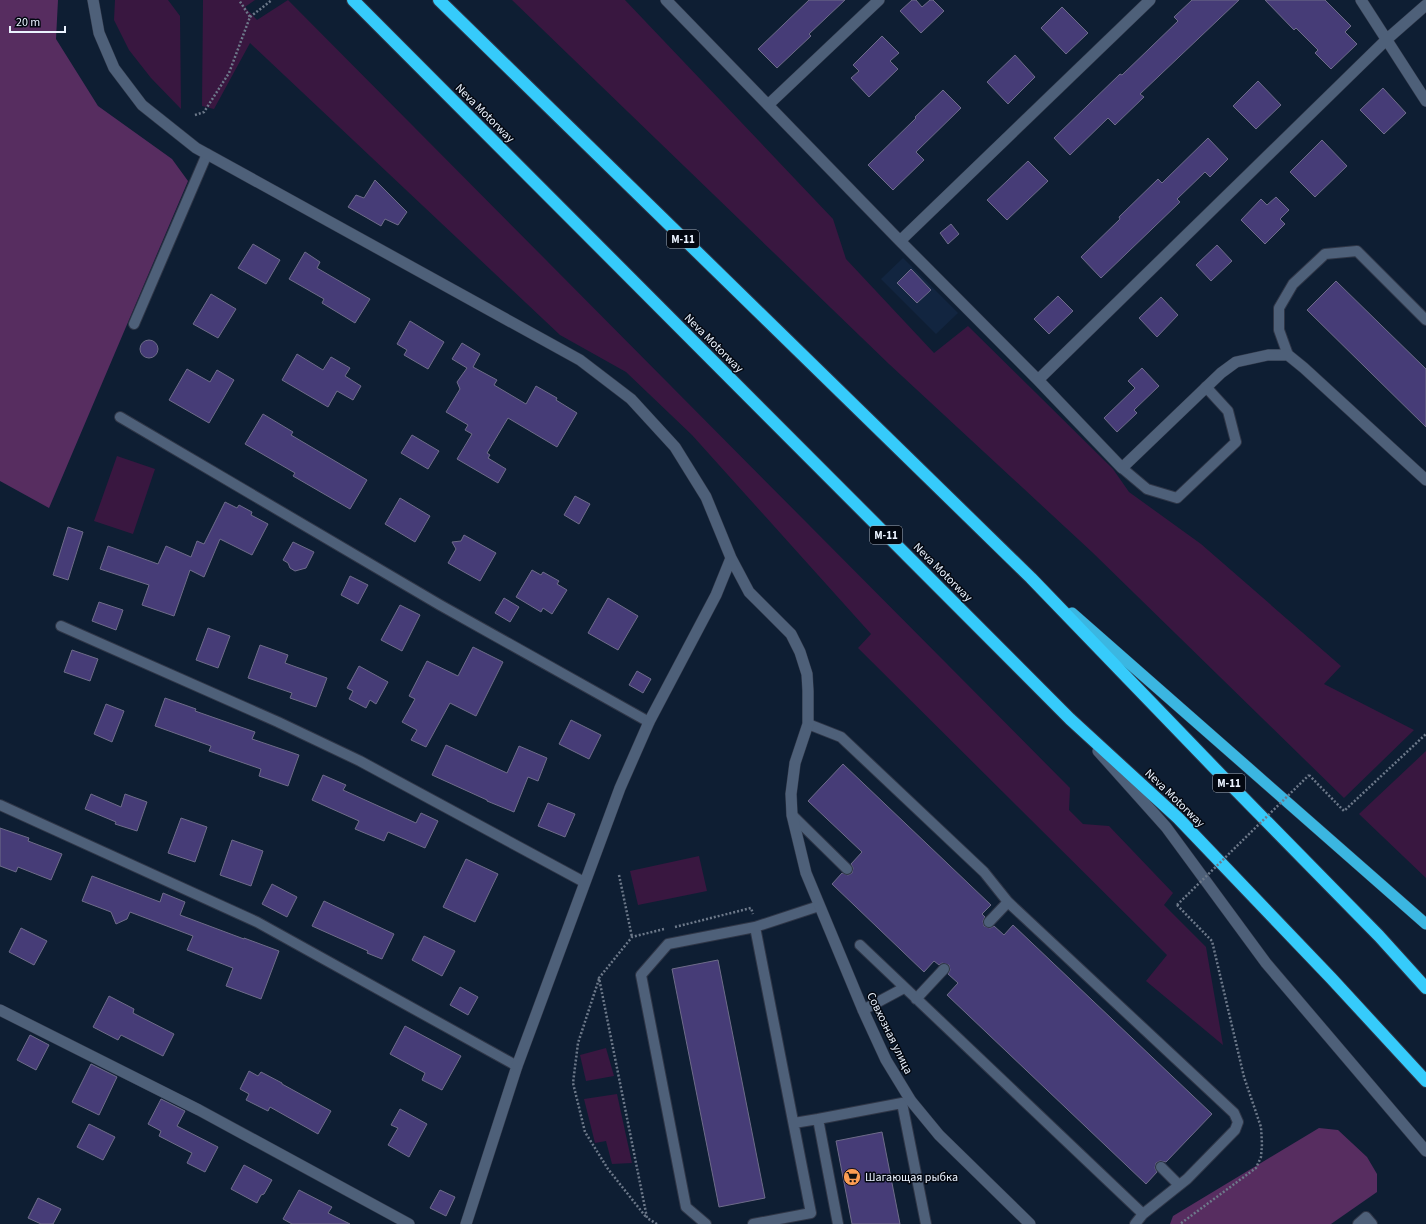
<svg xmlns="http://www.w3.org/2000/svg" width="1426" height="1224" viewBox="0 0 1426 1224" font-family="'Source Sans 3',sans-serif">
<rect width="100%" height="100%" fill="#0e1e33"/>
<path fill="#122540" d="M 903,258 L 958,313 L 936,334 L 881,279 Z"/>
<path fill="#391740" d="M 115,0 L 168,0 L 180,16 L 181,109 L 151,78 L 129,50 L 114,20 Z
M 203,0 L 255,0 L 245,7 L 257,20 L 288,0 L 1070,788 L 1069,810 L 1083,824 L 1109,826 L 1173,893 L 1164,905 L 1206,947 L 1223,1045 L 1146,981 L 1167,955 L 858,648 L 871,634 L 692,435 L 626,372 L 560,335 L 250,43 L 214,109 L 202,106 Z
M 512,0 L 625,0 L 833,219 L 846,259 L 934,353 L 968,326 L 1113,469 L 1129,492 L 1201,544 L 1341,666 L 1324,684 L 1414,730 L 1344,798 L 1092,552 L 889,364 Z
M 117,456 L 155,469 L 133,534 L 94,521 Z
M 1426,751 L 1426,878 L 1359,814 Z
M 699,856 L 707,891 L 638,905 L 630,871 Z
M 606,1048 L 614,1076 L 586,1081 L 580,1055 Z
M 617,1094 L 632,1163 L 612,1164 L 606,1141 L 595,1143 L 584,1099 Z"/>
<path fill="#572d60" d="M 0,0 L 58,0 L 56,39 L 98,106 L 172,159 L 188,181 L 49,508 L 0,481 Z
M 1319,1128 L 1338,1130 L 1367,1157 L 1377,1174 L 1377,1192 L 1331,1224 L 1170,1224 L 1173,1216 Z"/>
<path fill="#463c77" stroke="#6e6c89" d="M 809,0 L 845,0 L 809,34 L 811,36 L 777,68 L 758,49 Z
M 912,0 L 916,0 L 922,7 L 930,0 L 933,0 L 944,11 L 921,33 L 900,11 Z
M 1192,0 L 1239,0 L 1140,94 L 1144,97 L 1115,125 L 1108,118 L 1070,155 L 1054,138 L 1120,74 L 1122,75 L 1178,21 L 1174,17 Z
M 1265,0 L 1325,0 L 1351,26 L 1345,32 L 1357,44 L 1331,69 L 1315,53 L 1318,50 L 1296,28 L 1294,30 Z
M 1062,7 L 1088,33 L 1066,54 L 1041,28 Z
M 882,36 L 899,53 L 890,61 L 898,69 L 869,97 L 851,78 L 859,71 L 853,65 Z
M 1015,55 L 1035,77 L 1008,104 L 987,82 Z
M 1258,81 L 1281,105 L 1256,129 L 1233,106 Z
M 1383,88 L 1406,113 L 1384,134 L 1360,110 Z
M 943,90 L 961,108 L 916,152 L 924,160 L 893,190 L 868,165 L 916,118 L 915,117 Z
M 1208,138 L 1228,159 L 1210,177 L 1205,172 L 1177,199 L 1180,202 L 1101,278 L 1081,257 L 1120,219 L 1119,217 L 1158,179 L 1162,183 Z
M 1322,140 L 1347,166 L 1315,197 L 1290,172 Z
M 1028,161 L 1048,181 L 1007,220 L 987,200 Z
M 375,180 L 407,212 L 398,225 L 385,219 L 381,226 L 348,207 L 356,195 L 364,198 Z
M 1276,197 L 1289,210 L 1280,219 L 1285,224 L 1265,244 L 1241,220 L 1261,199 L 1267,205 Z
M 951,224 L 959,234 L 948,244 L 940,233 Z
M 253,244 L 280,260 L 266,284 L 238,268 Z
M 1217,245 L 1232,261 L 1211,281 L 1196,265 Z
M 305,252 L 320,262 L 317,268 L 370,299 L 355,323 L 322,303 L 324,299 L 289,279 Z
M 911,269 L 931,290 L 917,303 L 897,283 Z
M 1336,281 L 1426,369 L 1426,427 L 1307,310 Z
M 211,294 L 236,309 L 218,338 L 193,324 Z
M 1058,296 L 1073,311 L 1049,334 L 1034,319 Z
M 1161,297 L 1178,315 L 1157,337 L 1139,318 Z
M 410,321 L 444,342 L 428,369 L 404,355 L 407,350 L 397,344 Z
M140 349a9 9 0 1 1 18 0a9 9 0 1 1-18 0Z
M 462,343 L 480,354 L 473,367 L 497,380 L 494,385 L 526,404 L 536,386 L 557,398 L 556,400 L 577,413 L 557,447 L 508,418 L 487,453 L 490,455 L 488,458 L 506,469 L 498,483 L 457,459 L 472,434 L 465,430 L 468,425 L 446,412 L 460,389 L 457,382 L 467,368 L 452,359 Z
M 297,354 L 323,370 L 331,357 L 350,368 L 345,376 L 361,386 L 353,400 L 337,391 L 328,407 L 282,380 Z
M 1142,368 L 1159,386 L 1134,410 L 1137,413 L 1117,432 L 1104,418 L 1135,388 L 1128,381 Z
M 187,369 L 210,382 L 217,370 L 234,380 L 209,423 L 169,400 Z
M 263,414 L 293,432 L 291,435 L 367,480 L 350,509 L 293,476 L 295,473 L 245,444 Z
M 412,435 L 439,451 L 428,469 L 401,453 Z
M 575,496 L 590,504 L 579,524 L 564,515 Z
M 400,498 L 430,516 L 415,542 L 385,524 Z
M 225,502 L 237,508 L 239,505 L 252,512 L 251,515 L 268,524 L 252,555 L 220,539 L 204,577 L 190,570 L 174,616 L 142,605 L 149,585 L 100,569 L 108,546 L 158,564 L 166,546 L 191,557 L 197,541 L 204,544 Z
M 68,527 L 83,532 L 68,580 L 53,575 Z
M 464,535 L 496,553 L 480,581 L 448,563 L 456,549 L 452,542 L 461,541 Z
M 293,542 L 314,552 L 306,568 L 295,571 L 290,568 L 288,563 L 283,560 Z
M 532,570 L 541,575 L 543,572 L 559,581 L 557,584 L 567,590 L 552,614 L 543,608 L 541,612 L 516,597 Z
M 350,576 L 368,585 L 358,604 L 341,595 Z
M 504,598 L 519,607 L 510,622 L 495,613 Z
M 608,598 L 638,616 L 618,650 L 588,633 Z
M 99,602 L 123,610 L 116,630 L 92,621 Z
M 400,605 L 420,615 L 402,651 L 381,640 Z
M 208,628 L 230,636 L 218,668 L 196,660 Z
M 260,645 L 288,655 L 285,663 L 327,678 L 316,707 L 290,698 L 292,693 L 248,678 Z
M 473,647 L 503,662 L 476,716 L 450,703 L 426,747 L 411,740 L 417,730 L 402,722 L 415,699 L 409,696 L 427,661 L 458,676 Z
M 72,650 L 98,659 L 90,681 L 64,672 Z
M 359,666 L 388,682 L 376,704 L 370,700 L 366,708 L 349,699 L 353,691 L 347,688 Z
M 637,671 L 651,679 L 643,693 L 629,685 Z
M 165,698 L 196,709 L 195,711 L 255,732 L 252,739 L 299,755 L 288,786 L 259,776 L 261,769 L 209,751 L 211,746 L 155,726 Z
M 106,704 L 124,711 L 112,742 L 94,734 Z
M 571,720 L 601,735 L 589,759 L 559,744 Z
M 446,745 L 507,773 L 519,746 L 547,758 L 538,781 L 528,777 L 514,812 L 487,801 L 487,800 L 432,775 Z
M 843,764 L 991,905 L 982,914 L 985,917 L 983,921 L 984,926 L 990,928 L 994,926 L 1004,935 L 1013,925 L 1212,1114 L 1166,1162 L 1160,1161 L 1156,1163 L 1155,1168 L 1157,1172 L 1146,1184 L 947,995 L 958,983 L 948,974 L 950,970 L 949,965 L 942,963 L 939,965 L 934,961 L 924,972 L 832,884 L 842,873 L 848,875 L 852,873 L 853,868 L 851,864 L 862,852 L 808,801 Z
M 323,775 L 346,785 L 343,790 L 416,823 L 421,813 L 438,821 L 425,848 L 388,832 L 384,841 L 355,829 L 359,821 L 312,800 Z
M 91,794 L 121,807 L 125,794 L 147,802 L 137,831 L 115,824 L 116,822 L 85,809 Z
M 548,803 L 575,814 L 565,837 L 538,826 Z
M 181,818 L 207,827 L 195,862 L 168,853 Z
M 0,828 L 29,838 L 28,841 L 62,854 L 51,880 L 18,867 L 16,872 L 0,866 Z
M 232,840 L 263,851 L 251,886 L 220,875 Z
M 466,859 L 498,874 L 475,922 L 443,907 Z
M 92,876 L 160,902 L 163,893 L 185,902 L 180,915 L 244,939 L 244,938 L 279,951 L 261,999 L 226,986 L 233,968 L 187,950 L 193,936 L 130,912 L 127,919 L 116,924 L 111,912 L 82,901 Z
M 272,884 L 297,897 L 287,917 L 262,904 Z
M 324,901 L 394,934 L 382,959 L 367,953 L 368,951 L 312,926 Z
M 21,928 L 47,941 L 34,965 L 9,952 Z
M 424,936 L 455,951 L 442,976 L 412,960 Z
M 718,960 L 765,1198 L 719,1207 L 672,969 Z
M 460,987 L 478,997 L 468,1015 L 450,1005 Z
M 109,996 L 134,1009 L 133,1013 L 174,1034 L 163,1056 L 121,1035 L 118,1040 L 93,1027 Z
M 405,1026 L 461,1056 L 442,1090 L 422,1080 L 425,1073 L 390,1054 Z
M 30,1035 L 49,1045 L 36,1070 L 17,1060 Z
M 91,1064 L 117,1077 L 99,1115 L 72,1102 Z
M 249,1071 L 258,1076 L 261,1072 L 282,1083 L 282,1084 L 331,1111 L 318,1134 L 270,1107 L 268,1111 L 246,1100 L 249,1094 L 240,1089 Z
M 161,1099 L 185,1111 L 177,1126 L 218,1147 L 205,1172 L 187,1163 L 192,1153 L 159,1136 L 161,1131 L 148,1124 Z
M 400,1109 L 427,1124 L 409,1157 L 388,1145 L 398,1128 L 391,1125 Z
M 89,1124 L 115,1137 L 103,1160 L 77,1147 Z
M 882,1132 L 900,1224 L 852,1224 L 836,1141 Z
M 244,1165 L 272,1180 L 264,1194 L 261,1195 L 257,1203 L 231,1189 Z
M 299,1190 L 332,1207 L 328,1213 L 350,1224 L 292,1224 L 283,1219 Z
M 440,1190 L 455,1197 L 446,1216 L 430,1208 Z
M 38,1198 L 61,1209 L 53,1224 L 41,1224 L 28,1218 Z"/>
<g fill="none" stroke-linecap="round" stroke-linejoin="round">
<defs>
<path id="service" d="M 134,324 L 207,154
M 1288,355 L 1279,330 L 1279,308 L 1293,284 L 1325,254 L 1357,251 L 1426,320
M 120,417 L 440,605 L 649,722
M 1122,468 L 1147,489 L 1177,498 L 1236,442 L 1228,411 L 1206,387
M 61,626 L 278,722 L 360,761 L 584,882
M 808,724 L 841,737 L 984,872 L 1008,902 L 1234,1113 L 1238,1122 L 1235,1130 L 1187,1179 L 1143,1214 L 1135,1224
M 0,805 L 257,922 L 517,1066
M 792,815 L 847,869
M 989,922 L 1008,902
M 755,927 L 819,906
M 860,945 L 1143,1214
M 916,999 L 944,969
M 863,1010 L 904,988
M 794,1123 L 818,1119
M 1161,1167 L 1179,1185
M 706,1224 L 686,1207 L 641,975 L 668,944 L 755,927 L 811,1213 L 753,1224
M 838,1224 L 818,1119 L 902,1103 L 926,1224
M 1358,1224 L 1366,1217 L 1372,1224"/>
<path id="minor" d="M 93,0 L 99,33 L 114,68 L 142,105 L 196,148 L 580,360 L 631,399 L 675,447 L 706,497 L 731,558 L 749,592 L 791,634 L 800,652 L 807,674 L 808,691 L 808,724 L 795,763 L 791,794 L 792,815 L 806,873 L 863,1010 L 886,1060 L 911,1101 L 939,1135 L 1030,1224
M 666,0 L 900,241 L 1038,380 L 1122,468 L 1221,373 L 1236,362 L 1268,355 L 1288,355 L 1304,368 L 1426,480
M 1361,0 L 1426,101
M 768,105 L 879,0
M 900,241 L 1150,0
M 1038,380 L 1386,40 L 1426,5
M 0,1010 L 199,1110 L 409,1224
M 466,1224 L 517,1066 L 620,788 L 649,722 L 716,595 L 731,558"/>
<path id="tertiary" d="M 1098,751 L 1166,827 L 1266,963 L 1426,1151"/>
<path id="trunk" d="M 1072,613 L 1426,924"/>
<path id="motorway" d="M 353,0 L 1070,719 L 1178,818 L 1331,978 L 1426,1081
M 439,0 L 1031,578 L 1223,777 L 1379,936 L 1426,988"/>
</defs>
<use href="#service" stroke="#2f3647" stroke-width="12"/>
<use href="#minor" stroke="#2f3647" stroke-width="12"/>
<use href="#tertiary" stroke="#2f3647" stroke-width="12"/>
<use href="#trunk" stroke="#2f3647" stroke-width="12"/>
<use href="#motorway" stroke="#2f3647" stroke-width="14"/>
<path stroke="#6d798a" stroke-width="2.5" stroke-dasharray="2 2" stroke-linecap="butt" d="M 250,17 L 272,0
M 195,115 L 204,112 L 229,73 L 250,17 L 239,0
M 1309,775 L 1344,811 L 1426,734
M 619,875 L 632,937
M 1177,905 L 1212,941 L 1244,1077 L 1261,1127 L 1262,1144 L 1261,1157 L 1256,1168 L 1180,1224
M 675,927 L 751,908 L 753,914
M 599,979 L 578,1043 L 573,1083 L 585,1132 L 608,1169 L 646,1217
M 657,1224 L 647,1218 L 599,978 L 632,937 L 664,929"/>
<use href="#service" stroke="#4e6079" stroke-width="10"/>
<use href="#minor" stroke="#4e6079" stroke-width="11"/>
<use href="#tertiary" stroke="#4e6079" stroke-width="11"/>
<use href="#trunk" stroke="#3bb6e1" stroke-width="11"/>
<use href="#motorway" stroke="#36cbfb" stroke-width="12"/>
<path stroke="#6d798a" stroke-width="2.5" stroke-dasharray="2 2" stroke-linecap="butt" d="M 1177,905 L 1309,775"/>
</g>
<defs>
<symbol id="supermarket-disc" viewBox="-11 -11 22 22"><circle r="9.5" fill="#fc9d53" stroke="#030811"/><path d="M-6-5.5h2.5l.6 2H6L4.5 2H-2.5L-4.4-4H-6ZM-1.5 3.2a1.3 1.3 0 1 0 .1 0ZM3 3.2a1.3 1.3 0 1 0 .1 0Z" fill="#111"/></symbol>
</defs>
<g fill-rule="evenodd">
<use href="#supermarket-disc" x="842" y="1167" width="20" height="20"/>
</g>
<g text-anchor="middle" stroke-width="3" stroke-linejoin="round" paint-order="stroke">
<g fill="#030811" stroke="#a5acb8" stroke-width="1">
<rect x="667" y="230" width="32" height="18" rx="3"/>
<rect x="870" y="526" width="32" height="18" rx="3"/>
<rect x="1213" y="774" width="32" height="18" rx="3"/>
</g>
<g font-size="11" font-weight="bold" fill="#ebf3ff">
<text x="683" y="243">М-11</text>
<text x="886" y="539">М-11</text>
<text x="1229" y="787">М-11</text>
</g>
<g font-size="12" fill="#ebf3ff" stroke="#030811">
<text transform="translate(485 113) rotate(45)" y="4">Neva Motorway</text>
<text transform="translate(714 343) rotate(45)" y="4">Neva Motorway</text>
<text transform="translate(943 572) rotate(45)" y="4">Neva Motorway</text>
<text transform="translate(1175 798) rotate(44)" y="4">Neva Motorway</text>
<text transform="translate(890 1033) rotate(64)" y="4">Совхозная улица</text>
</g>
<g font-size="12" fill="#ebf3ff" stroke="#030811" text-anchor="start">
<text x="865" y="1181">Шагающая рыбка</text>
</g>
</g>
<path d="M10 26v6h55v-6" fill="none" stroke="#ebf3ff" stroke-width="2"/>
<text x="16" y="26" font-size="12" fill="#ebf3ff" stroke="#030811" stroke-width="3" paint-order="stroke">20 m</text>
</svg>
